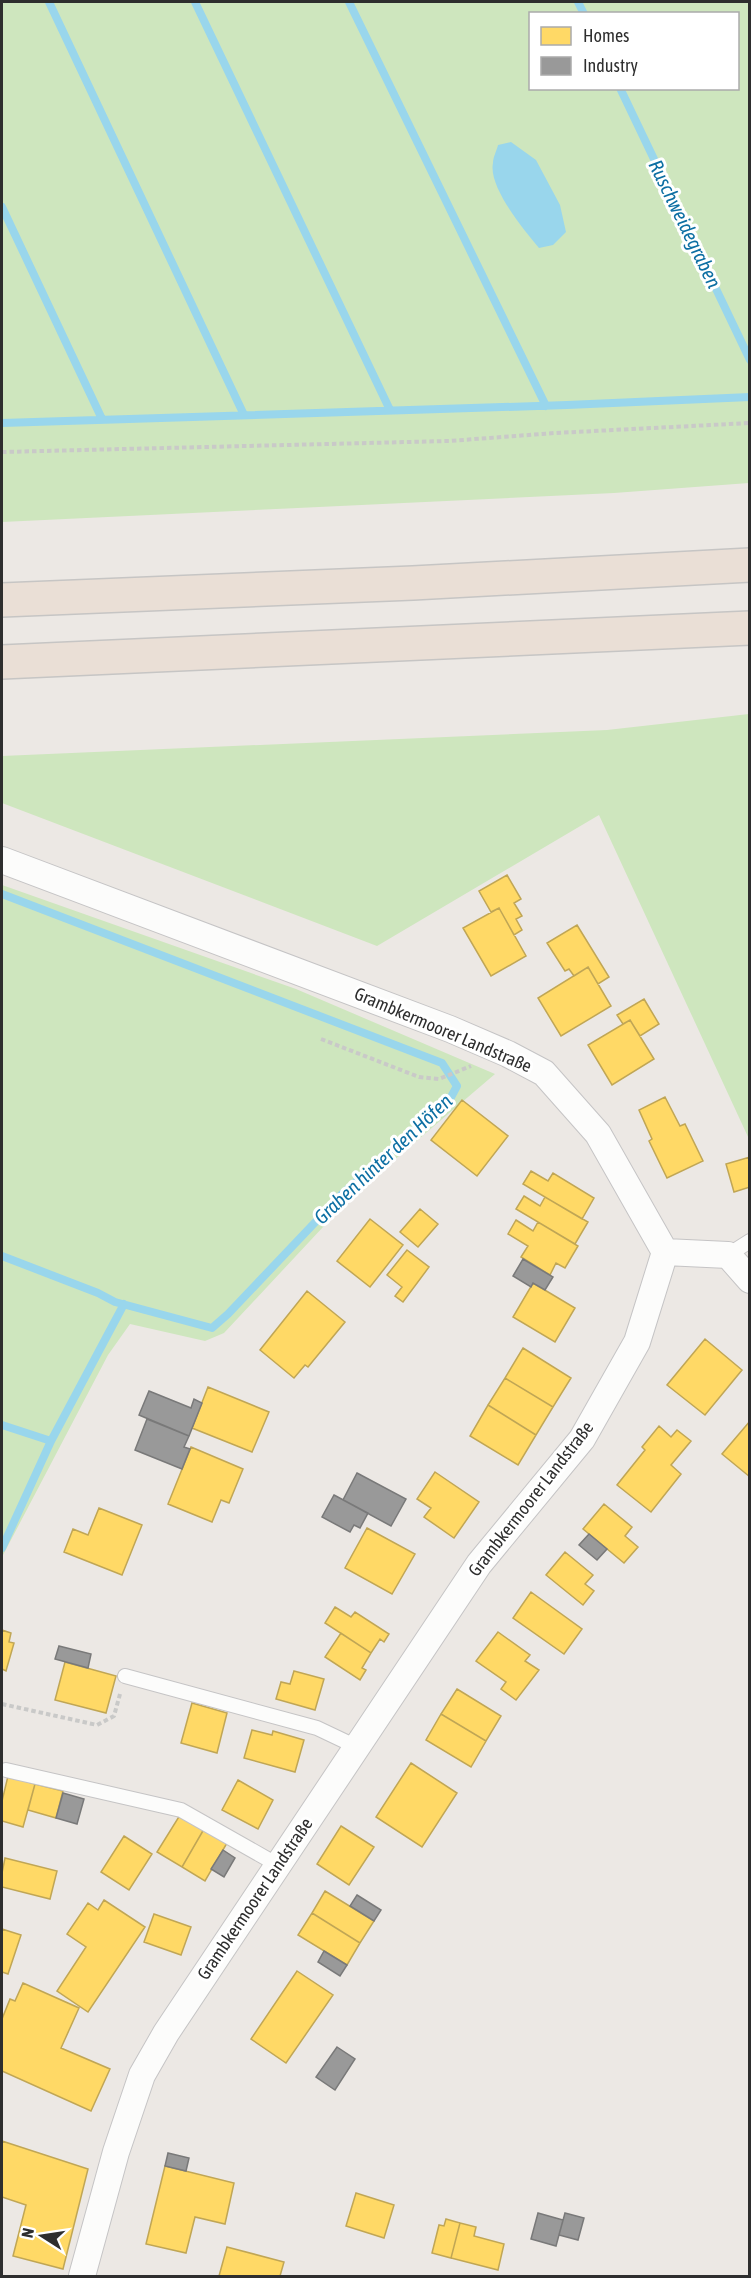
<svg xmlns="http://www.w3.org/2000/svg" width="751" height="2278" viewBox="0 0 751 2278" font-family="'Asap Condensed',sans-serif">
<rect width="100%" height="100%" fill="#ece8e4"/>
<path fill="#cee6be" fill-rule="evenodd" d="M 2,2 L 749,2 L 749,483 L 614,493 L 2,522 ZM 530,14 L 738,14 L 738,88 L 530,88 Z
M 749,714 L 749,1139 L 599,815 L 377,946 L 2,803 L 2,756 L 607,730 Z
M 2,885 L 296,989 L 495,1074 L 352,1196 L 224,1333 L 205,1341 L 130,1324 L 108,1355 L 2,1557 Z"/>
<path fill="#99d6ec" d="M 511,142 L 536,160 L 560,205 L 566,232 L 553,245 L 539,248 C 524,230 488,187 493,163 C 493,157 497,150 498,145 Z"/>
<path fill="#ffd966" stroke="#c0a655" stroke-width="1.5" d="M 507,875 L 521,899 L 514,903 L 522,916 L 516,919 L 522,930 L 514,935 L 499,908 L 491,912 L 479,891 Z
M 499,908 L 526,956 L 491,976 L 463,928 Z
M 577,925 L 609,977 L 598,984 L 588,967 L 574,976 L 569,969 L 565,971 L 547,943 Z
M 588,967 L 611,1006 L 561,1036 L 538,998 Z
M 644,999 L 659,1024 L 640,1036 L 630,1020 L 623,1024 L 617,1015 Z
M 630,1020 L 654,1059 L 612,1085 L 588,1045 Z
M 665,1097 L 680,1126 L 685,1124 L 703,1161 L 667,1178 L 649,1141 L 652,1139 L 639,1110 Z
M 462,1100 L 508,1136 L 477,1176 L 431,1140 Z
M 750,1157 L 750,1187 L 734,1192 L 726,1164 Z
M 531,1171 L 548,1181 L 553,1173 L 594,1198 L 582,1219 L 523,1184 Z
M 524,1196 L 540,1206 L 545,1197 L 588,1222 L 575,1244 L 516,1209 Z
M 420,1209 L 438,1224 L 418,1247 L 400,1232 Z
M 370,1219 L 403,1245 L 370,1287 L 337,1261 Z
M 516,1220 L 533,1231 L 538,1222 L 578,1246 L 565,1268 L 556,1263 L 550,1275 L 521,1257 L 528,1246 L 508,1234 Z
M 407,1250 L 429,1267 L 403,1302 L 395,1296 L 402,1287 L 387,1275 Z
M 533,1283 L 575,1308 L 555,1342 L 513,1317 Z
M 307,1291 L 345,1322 L 308,1367 L 305,1365 L 294,1378 L 260,1350 Z
M 705,1339 L 742,1370 L 705,1415 L 667,1385 Z
M 523,1348 L 571,1378 L 553,1407 L 505,1378 Z
M 505,1378 L 553,1407 L 536,1435 L 488,1405 Z
M 208,1387 L 269,1412 L 252,1452 L 192,1428 Z
M 488,1405 L 536,1435 L 518,1465 L 470,1436 Z
M 750,1421 L 750,1477 L 722,1454 Z
M 659,1426 L 671,1437 L 677,1430 L 691,1441 L 671,1465 L 681,1474 L 651,1512 L 617,1485 L 645,1450 L 642,1447 Z
M 191,1447 L 243,1469 L 229,1503 L 221,1500 L 212,1522 L 168,1504 Z
M 435,1472 L 479,1502 L 454,1538 L 424,1517 L 431,1508 L 417,1499 Z
M 604,1504 L 632,1527 L 625,1536 L 638,1547 L 624,1563 L 583,1529 Z
M 99,1508 L 142,1525 L 122,1575 L 64,1552 L 73,1529 L 88,1535 Z
M 367,1528 L 415,1554 L 392,1594 L 345,1568 Z
M 565,1552 L 593,1575 L 585,1584 L 594,1591 L 583,1605 L 546,1575 Z
M 531,1592 L 582,1629 L 564,1654 L 513,1618 Z
M 335,1607 L 351,1617 L 355,1612 L 389,1634 L 384,1642 L 380,1639 L 371,1653 L 325,1623 Z
M 2,1630 L 11,1633 L 9,1642 L 14,1643 L 6,1671 L 2,1669 Z
M 498,1632 L 530,1655 L 525,1661 L 539,1670 L 516,1700 L 501,1689 L 506,1682 L 476,1661 Z
M 341,1633 L 371,1653 L 362,1668 L 366,1670 L 360,1680 L 325,1657 Z
M 65,1662 L 116,1676 L 106,1713 L 55,1700 Z
M 294,1671 L 324,1679 L 315,1710 L 276,1699 L 281,1682 L 290,1684 Z
M 457,1689 L 501,1716 L 486,1741 L 441,1714 Z
M 192,1703 L 227,1713 L 217,1753 L 181,1743 Z
M 441,1714 L 486,1741 L 471,1767 L 426,1740 Z
M 252,1730 L 272,1735 L 273,1731 L 304,1740 L 295,1772 L 244,1758 Z
M 411,1763 L 457,1793 L 422,1847 L 376,1817 Z
M 8,1776 L 35,1784 L 23,1827 L 2,1821 L 2,1801 Z
M 238,1780 L 273,1800 L 258,1829 L 222,1810 Z
M 35,1784 L 63,1791 L 56,1818 L 28,1810 Z
M 180,1815 L 204,1829 L 182,1867 L 157,1852 Z
M 341,1826 L 374,1847 L 349,1885 L 317,1864 Z
M 204,1829 L 227,1843 L 205,1881 L 182,1867 Z
M 124,1836 L 152,1854 L 129,1890 L 101,1872 Z
M 5,1858 L 57,1871 L 50,1899 L 2,1887 L 2,1873 Z
M 325,1891 L 374,1921 L 360,1943 L 312,1913 Z
M 104,1900 L 145,1927 L 88,2012 L 57,1991 L 86,1947 L 67,1934 L 88,1903 L 98,1910 Z
M 312,1913 L 360,1943 L 347,1965 L 298,1935 Z
M 154,1914 L 191,1927 L 181,1955 L 144,1942 Z
M 2,1929 L 21,1935 L 8,1974 L 2,1972 Z
M 297,1971 L 333,1995 L 286,2063 L 251,2039 Z
M 23,1983 L 79,2008 L 61,2048 L 110,2069 L 91,2111 L 2,2071 L 2,2019 L 10,1999 L 15,2001 Z
M 2,2141 L 88,2169 L 63,2269 L 13,2256 L 26,2205 L 2,2197 Z
M 165,2166 L 234,2183 L 225,2224 L 195,2217 L 186,2253 L 146,2244 Z
M 356,2193 L 394,2205 L 384,2238 L 346,2226 Z
M 446,2219 L 460,2223 L 451,2258 L 432,2253 L 439,2225 L 444,2226 Z
M 460,2223 L 476,2227 L 474,2236 L 504,2244 L 498,2270 L 451,2258 Z
M 227,2247 L 284,2262 L 280,2276 L 219,2276 Z"/>
<path fill="#999" stroke="#797979" stroke-width="1.5" d="M 523,1259 L 553,1277 L 545,1290 L 533,1283 L 531,1287 L 513,1276 Z
M 149,1391 L 191,1408 L 194,1399 L 202,1403 L 189,1436 L 139,1415 Z
M 147,1419 L 189,1436 L 184,1447 L 190,1449 L 182,1469 L 135,1450 Z
M 357,1473 L 406,1499 L 391,1526 L 343,1500 Z
M 334,1495 L 368,1513 L 360,1528 L 354,1525 L 350,1532 L 322,1517 Z
M 589,1534 L 607,1549 L 597,1560 L 579,1545 Z
M 59,1646 L 91,1654 L 88,1668 L 55,1659 Z
M 63,1793 L 84,1799 L 77,1824 L 56,1818 Z
M 223,1850 L 235,1858 L 224,1877 L 211,1869 Z
M 357,1895 L 381,1910 L 374,1921 L 350,1906 Z
M 324,1951 L 347,1965 L 340,1976 L 318,1962 Z
M 337,2047 L 355,2059 L 335,2090 L 316,2077 Z
M 168,2153 L 189,2158 L 186,2171 L 165,2166 Z
M 538,2213 L 563,2220 L 556,2246 L 531,2239 Z
M 565,2213 L 584,2218 L 578,2240 L 559,2235 Z"/>
<g fill="none" stroke-linecap="round" stroke-linejoin="round">
<path stroke="#99d6ec" stroke-width="8" d="M 49,2 L 244,415
M 195,2 L 390,410
M 349,2 L 546,406
M 578,2 L 584,14
M 620,88 L 750,360
M 2,207 L 102,419
M 2,423 L 567,405 L 750,397
M 2,894 L 442,1063 L 457,1086 L 450,1099 L 342,1194 L 228,1314 L 212,1328 L 115,1302 L 98,1293 L 2,1256
M 2,1425 L 51,1441
M 2,1548 L 51,1441 L 124,1304"/>
<defs>
<path id="service" d="M 728,1255 L 750,1241
M 125,1676 L 317,1728 L 357,1747
M 6,1770 L 181,1810 L 278,1865"/>
<path id="minor" d="M 2,860 L 450,1029 L 508,1054 L 544,1073 L 598,1134 L 665,1252 L 637,1342 L 582,1439 L 479,1564 L 166,2033 L 142,2075 L 116,2152 L 82,2276
M 665,1252 L 728,1255 L 750,1280"/>
<path id="motorway" d="M 2,600 L 413,583 L 750,565
M 2,662 L 750,628"/>
</defs>
<use href="#service" stroke="#c5c4c5" stroke-width="16"/>
<use href="#minor" stroke="#c5c4c5" stroke-width="28"/>
<use href="#motorway" stroke="#c6c5c4" stroke-width="36"/>
<path stroke="#c9c9c8" stroke-width="4" stroke-dasharray="4.5 3" stroke-linecap="butt" d="M 2,452 L 449,441 L 555,433 L 750,423
M 321,1039 L 419,1077 L 439,1079 L 471,1066
M 2,1704 L 97,1725 L 114,1716 L 120,1694"/>
<use href="#service" stroke="#fcfcfb" stroke-width="14"/>
<use href="#minor" stroke="#fcfcfb" stroke-width="26"/>
<use href="#motorway" stroke="#eadfd6" stroke-width="33"/>
</g>
<g text-anchor="middle" stroke-width="6" stroke-linejoin="round" paint-order="stroke">
<g font-size="18" fill="#2e2e2e" stroke="#fff">
<text transform="translate(443 1030) rotate(23)" y="6">Grambkermoorer Landstraße</text>
<text transform="translate(531 1499) rotate(-52)" y="6">Grambkermoorer Landstraße</text>
<text transform="translate(255 1899) rotate(-56)" y="6">Grambkermoorer Landstraße</text>
</g>
<g font-size="20" font-style="italic" fill="#0d6fa3" stroke="#fff">
<text transform="translate(685 224) rotate(64)" y="7">Ruschweidegraben</text>
<text transform="translate(383 1159) rotate(-43)" y="7">Graben hinter den Höfen</text>
</g>
</g>
<rect width="751" height="2278" fill="none" stroke="#2e2e2e" stroke-width="6"/>
<rect x="529" y="12" width="210" height="78" fill="#ffffff" stroke="#ababab" stroke-width="1.5"/>
<rect x="541" y="27" width="30" height="18" fill="#ffd966" stroke="#ababab" stroke-width="1.5"/>
<text x="583" y="42" font-size="18" fill="#2e2e2e">Homes</text>
<rect x="541" y="57" width="30" height="18" fill="#999999" stroke="#ababab" stroke-width="1.5"/>
<text x="583" y="72" font-size="18" fill="#2e2e2e">Industry</text>
<g transform="translate(42 2236) rotate(282)" stroke="#ffffff" stroke-width="4.5" paint-order="stroke">
<path d="M0-4.5L10 22L0 15L-10 22Z" fill="#2e2e2e"/>
<text y="-9" font-size="16" font-weight="bold" text-anchor="middle" fill="#2e2e2e">N</text>
</g>
</svg>
